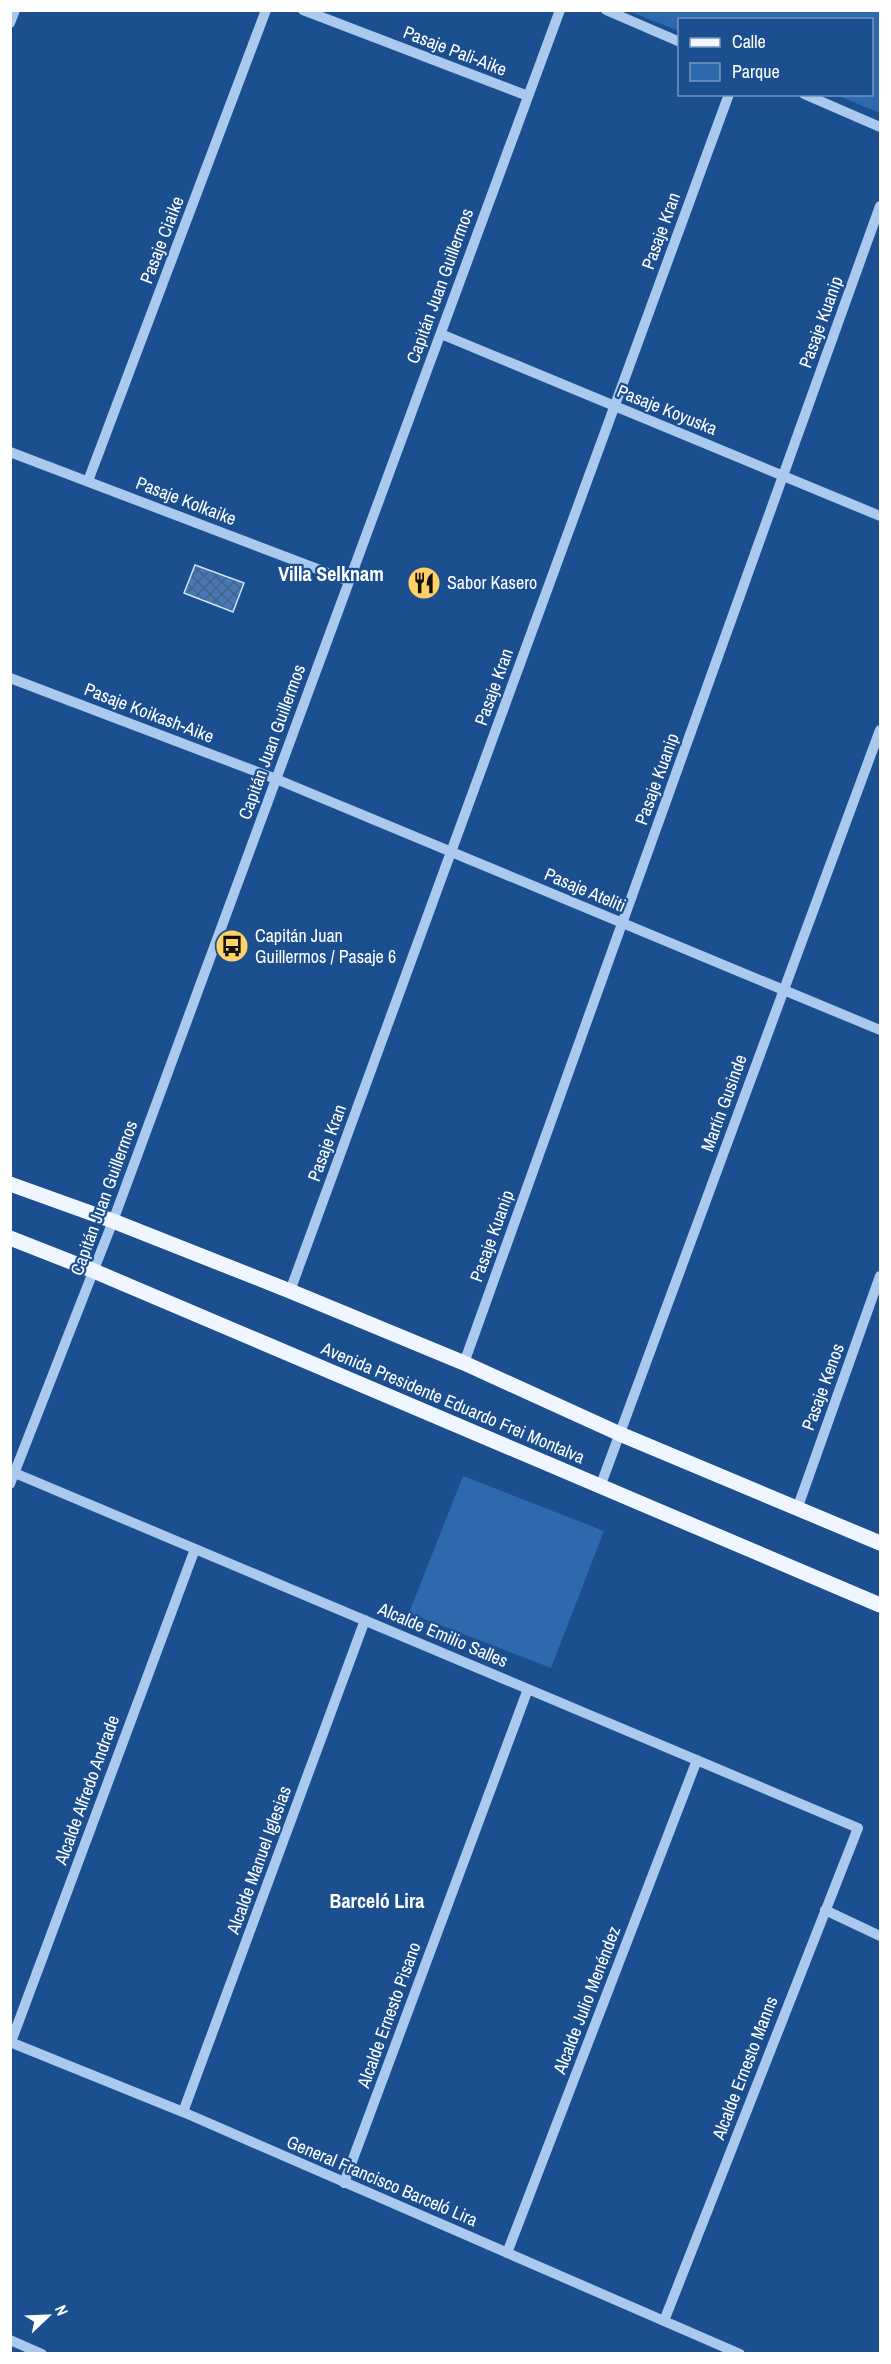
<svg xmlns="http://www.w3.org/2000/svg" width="891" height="2364" viewBox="0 0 891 2364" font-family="'Archivo Narrow',sans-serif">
<defs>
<pattern id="building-cross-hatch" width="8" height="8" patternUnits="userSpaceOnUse" patternTransform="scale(1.5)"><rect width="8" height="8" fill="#4478b7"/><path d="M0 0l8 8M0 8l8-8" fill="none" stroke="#486282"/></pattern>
</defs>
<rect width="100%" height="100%" fill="#1b4f8f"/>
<path fill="#2e69ad" d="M 628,11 L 880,11 L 880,113 L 836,95 L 872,94 L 872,20 L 680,20 L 679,31 Z
M 463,1476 L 604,1531 L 551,1668 L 409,1613 Z"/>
<path fill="url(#building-cross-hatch)" stroke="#cfe3fa" stroke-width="1.5" d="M 195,565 L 244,583 L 233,612 L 184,593 Z"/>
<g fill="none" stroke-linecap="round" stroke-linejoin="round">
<path stroke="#a9c9ee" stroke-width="10" d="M 303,10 L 528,96
M 606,10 L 680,42
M 10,23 L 15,10
M 804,94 L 880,127
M 441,334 L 880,516
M 10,452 L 349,581
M 88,481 L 266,10
M 10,678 L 276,779 L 880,1030
M 290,1291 L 729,94
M 464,1363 L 880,206
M 10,1471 L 858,1828 L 664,2321
M 10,1484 L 113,1221 L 560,10
M 600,1487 L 880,730
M 797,1509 L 880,1276
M 825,1910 L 880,1936
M 10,2042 L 183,2112 L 740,2354
M 11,2042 L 195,1549
M 183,2112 L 365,1620
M 344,2183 L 528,1689
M 507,2253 L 697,1760
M 10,2340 L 42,2354"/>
<path stroke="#f0f6ff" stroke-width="15" d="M 10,1184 L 113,1221 L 290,1291 L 464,1363 L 620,1434 L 880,1543
M 10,1238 L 94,1271 L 880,1605"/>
</g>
<defs>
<symbol id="restaurant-disc" viewBox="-11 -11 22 22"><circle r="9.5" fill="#ffd166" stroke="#1b4f8f"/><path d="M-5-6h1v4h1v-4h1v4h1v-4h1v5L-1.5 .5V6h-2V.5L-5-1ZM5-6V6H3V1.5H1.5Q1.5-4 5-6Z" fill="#111"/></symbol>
<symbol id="bus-disc" viewBox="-11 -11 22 22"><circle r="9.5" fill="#ffd166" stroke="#1b4f8f"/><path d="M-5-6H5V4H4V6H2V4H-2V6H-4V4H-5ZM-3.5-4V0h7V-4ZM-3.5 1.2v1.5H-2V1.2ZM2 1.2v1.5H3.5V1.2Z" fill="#111"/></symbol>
</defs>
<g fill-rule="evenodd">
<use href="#restaurant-disc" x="405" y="564" width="38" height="38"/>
<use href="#bus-disc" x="213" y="927" width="38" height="38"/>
</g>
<g text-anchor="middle" stroke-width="4.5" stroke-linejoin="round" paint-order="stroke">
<g font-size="18" fill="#fff" stroke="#1b4f8f">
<text transform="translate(455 51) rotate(21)" y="6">Pasaje Pali-Aike</text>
<text transform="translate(661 231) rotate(-70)" y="6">Pasaje Kran</text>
<text transform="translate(162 240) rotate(-69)" y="6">Pasaje Ciaike</text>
<text transform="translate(440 286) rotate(-70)" y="6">Capitán Juan Guillermos</text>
<text transform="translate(821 322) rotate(-70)" y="6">Pasaje Kuanip</text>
<text transform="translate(667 410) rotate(22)" y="6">Pasaje Koyuska</text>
<text transform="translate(186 501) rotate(21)" y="6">Pasaje Kolkaike</text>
<text transform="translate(494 687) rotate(-70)" y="6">Pasaje Kran</text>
<text transform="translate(149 713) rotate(21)" y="6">Pasaje Koikash-Aike</text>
<text transform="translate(272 742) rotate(-70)" y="6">Capitán Juan Guillermos</text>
<text transform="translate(657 779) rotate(-70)" y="6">Pasaje Kuanip</text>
<text transform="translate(585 890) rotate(23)" y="6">Pasaje Ateliti</text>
<text transform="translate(724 1103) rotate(-70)" y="6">Martín Gusinde</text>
<text transform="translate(327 1143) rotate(-70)" y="6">Pasaje Kran</text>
<text transform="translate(104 1198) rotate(-70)" y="6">Capitán Juan Guillermos</text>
<text transform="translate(492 1236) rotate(-70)" y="6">Pasaje Kuanip</text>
<text transform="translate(823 1387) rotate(-70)" y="6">Pasaje Kenos</text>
<text transform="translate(453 1403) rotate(23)" y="6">Avenida Presidente Eduardo Frei Montalva</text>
<text transform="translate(443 1635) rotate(23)" y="6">Alcalde Emilio Salles</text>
<text transform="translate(87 1790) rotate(-70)" y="6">Alcalde Alfredo Andrade</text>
<text transform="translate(259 1860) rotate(-70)" y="6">Alcalde Manuel Iglesias</text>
<text transform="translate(587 2000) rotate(-69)" y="6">Alcalde Julio Menéndez</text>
<text transform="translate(389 2015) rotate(-70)" y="6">Alcalde Ernesto Pisano</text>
<text transform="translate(745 2068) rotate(-69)" y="6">Alcalde Ernesto Manns</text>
<text transform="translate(382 2181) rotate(23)" y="6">General Francisco Barceló Lira</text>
</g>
<g font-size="18" fill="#fff" stroke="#1b4f8f" text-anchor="start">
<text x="447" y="589">Sabor Kasero</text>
<text x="255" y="942">Capitán Juan<tspan x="255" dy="21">Guillermos / Pasaje 6</tspan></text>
</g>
<g font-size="20" font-weight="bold" fill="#fff" stroke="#1b4f8f">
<text x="331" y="581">Villa Selknam</text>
<text x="377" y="1908">Barceló Lira</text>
</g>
</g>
<rect width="891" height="2364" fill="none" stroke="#ffffff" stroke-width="24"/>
<rect x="678" y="18" width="195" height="78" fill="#1b4f8f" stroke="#7695bc" stroke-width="1.5"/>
<rect x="690" y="38" width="30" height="9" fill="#f0f6ff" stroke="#7695bc" stroke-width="1.5"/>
<text x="732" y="48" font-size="18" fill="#ffffff">Calle</text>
<rect x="690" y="63" width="30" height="18" fill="#2e69ad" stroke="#7695bc" stroke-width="1.5"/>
<text x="732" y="78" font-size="18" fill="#ffffff">Parque</text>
<g transform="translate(48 2316) rotate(67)" stroke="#1b4f8f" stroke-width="4.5" paint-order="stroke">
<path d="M0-4.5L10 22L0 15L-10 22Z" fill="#ffffff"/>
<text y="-9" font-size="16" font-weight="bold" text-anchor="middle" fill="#ffffff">N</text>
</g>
</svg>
